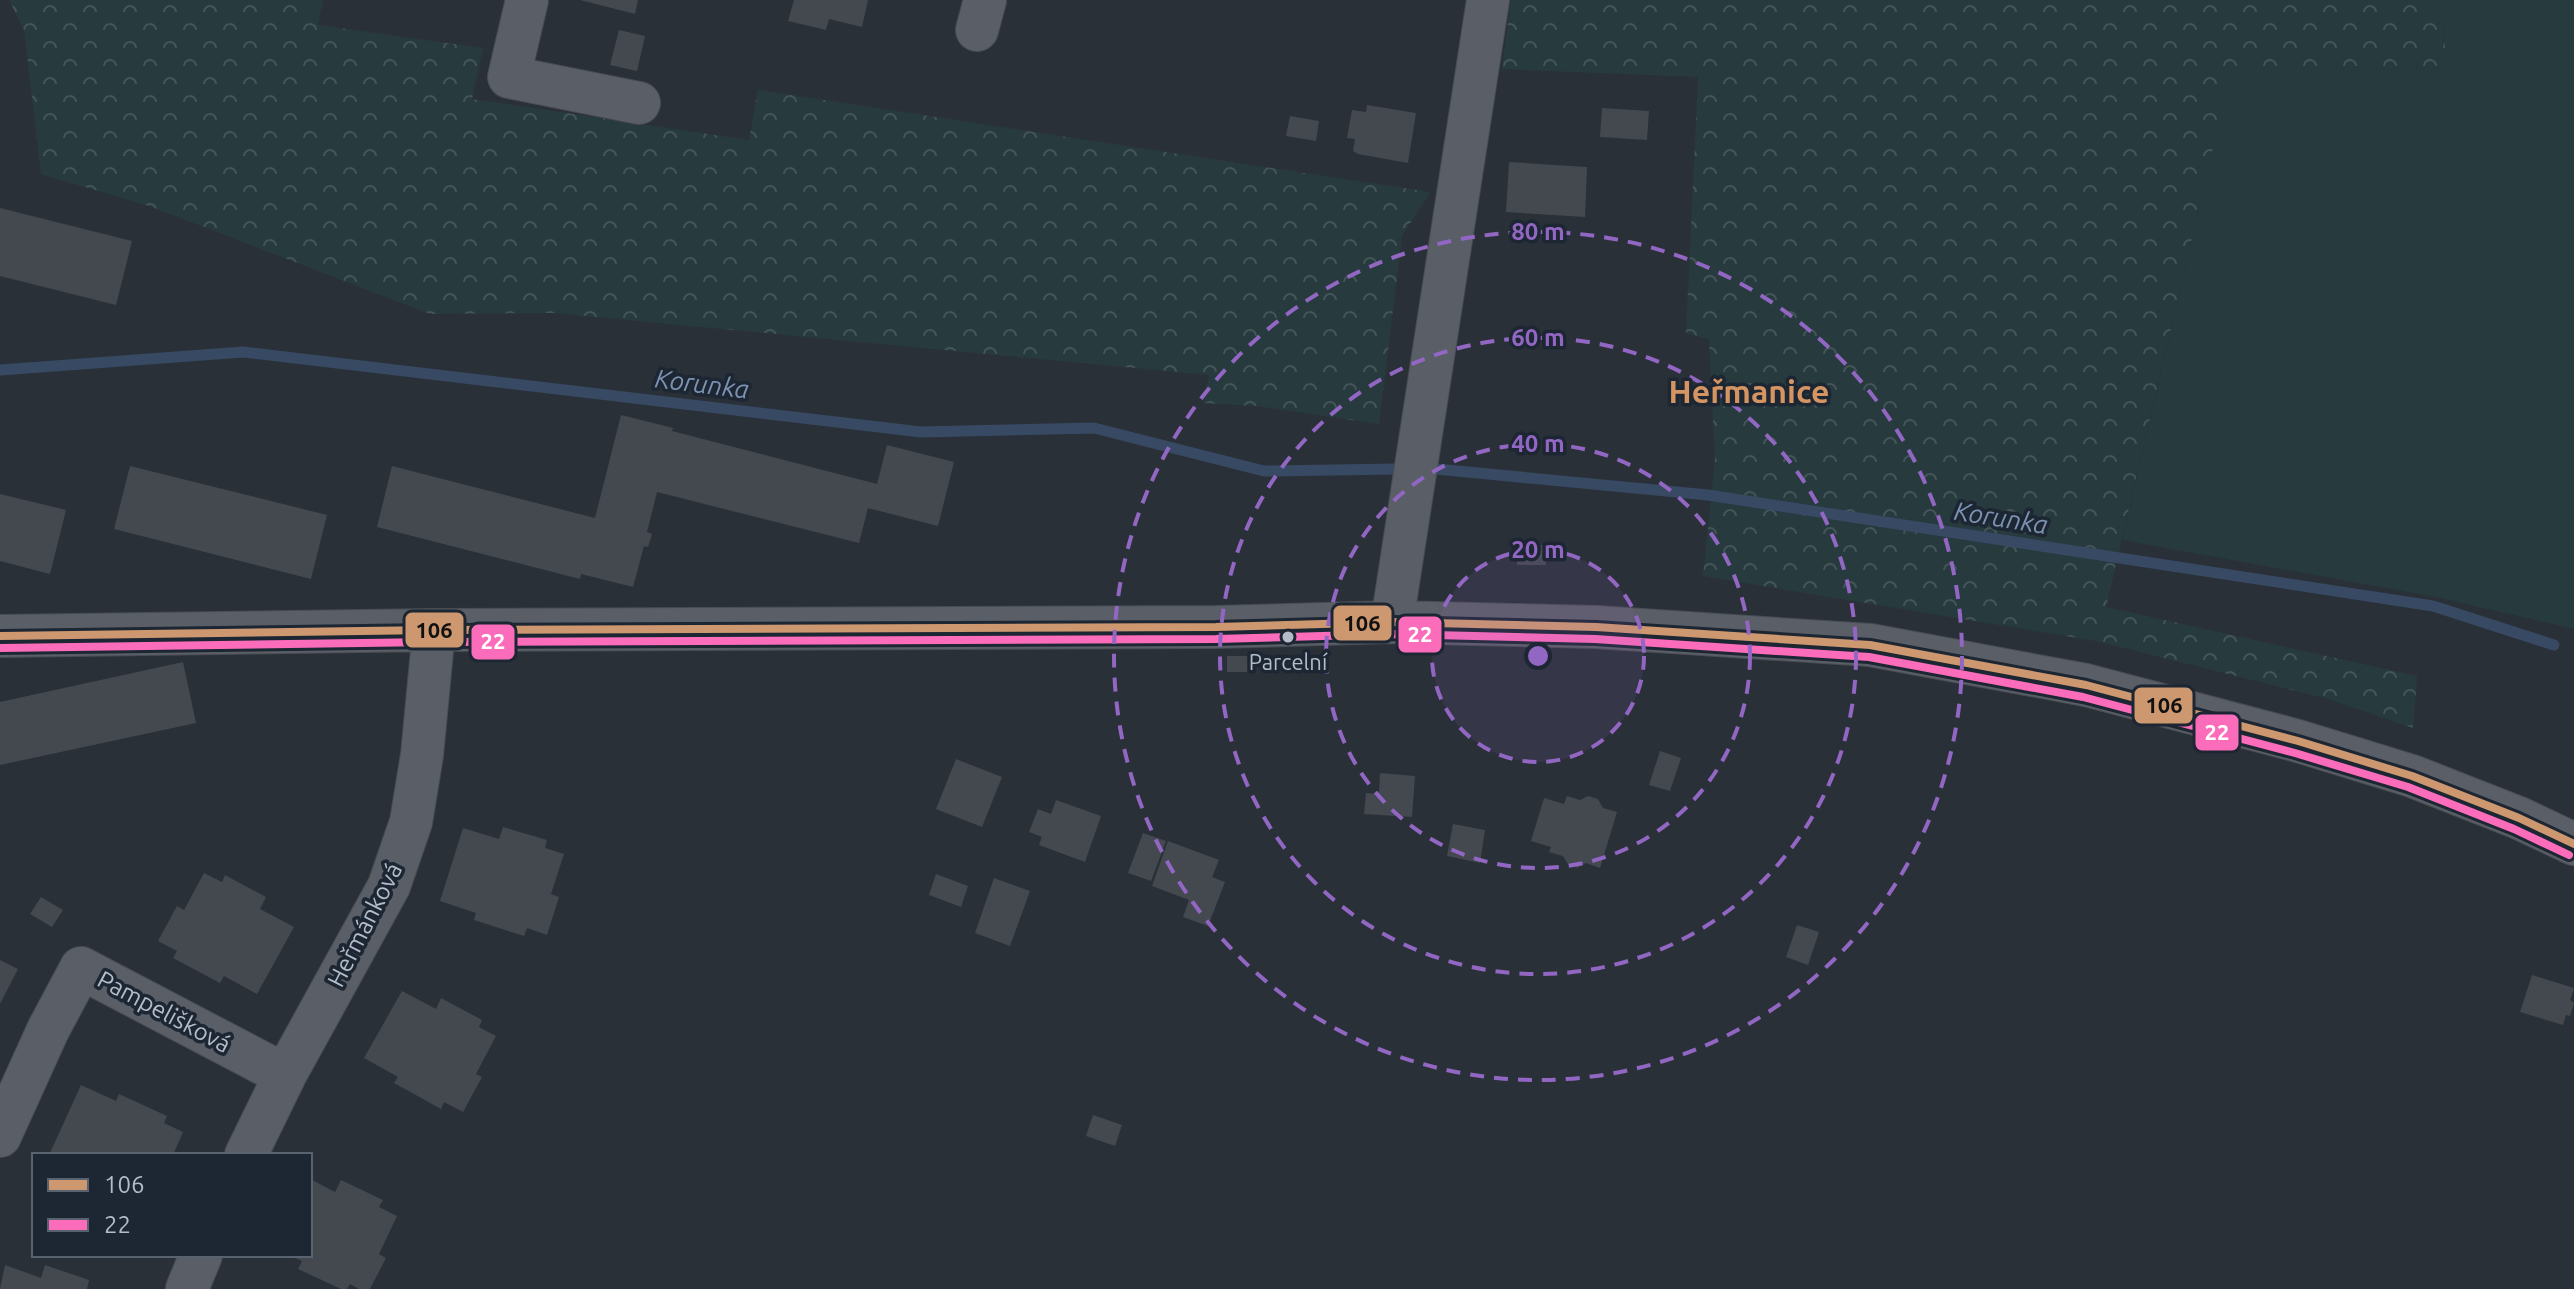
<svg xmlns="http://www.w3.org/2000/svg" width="2574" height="1289" viewBox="0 0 2574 1289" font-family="Ubuntu,sans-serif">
<defs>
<pattern id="forest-crowns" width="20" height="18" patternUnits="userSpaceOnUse" patternTransform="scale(2)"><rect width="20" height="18" fill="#273a3e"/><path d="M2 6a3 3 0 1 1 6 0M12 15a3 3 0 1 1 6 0" fill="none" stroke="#445559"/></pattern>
</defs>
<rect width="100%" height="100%" fill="#2a3038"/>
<path fill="#273a3e" d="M 2443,0 L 2574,0 L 2574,629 L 2436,597 L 2122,540 L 2213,148 L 2224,76 L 2446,66 Z"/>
<path fill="url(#forest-crowns)" d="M 9,0 L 323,0 L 318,25 L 483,48 L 472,99 L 749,140 L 758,90 L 1430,192 L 1402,236 L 1379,424 L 1256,406 L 1203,403 L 1209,375 L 554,313 L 430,314 L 152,207 L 41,174 L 24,30 Z
M 1511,0 L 2443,0 L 2446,66 L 2224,76 L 2213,148 L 2106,607 L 2417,676 L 2413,728 L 2328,699 L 2096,641 L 1703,576 L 1715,459 L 1709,339 L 1686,333 L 1698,77 L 1502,69 Z"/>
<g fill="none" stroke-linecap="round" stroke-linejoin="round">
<path stroke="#384963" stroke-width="11" d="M 0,370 L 243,352 L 921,432 L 1094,428 L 1264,471 L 1395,469
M 1436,469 L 1708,495 L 2433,606 L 2554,645"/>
</g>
<path fill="#444950" d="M 580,0 L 638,0 L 635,14 Z
M 794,0 L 868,0 L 862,27 L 829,19 L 826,30 L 788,21 Z
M 619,30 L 645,36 L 637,71 L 610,65 Z
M 1367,105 L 1416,113 L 1408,163 L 1358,154 L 1353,151 L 1355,139 L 1347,138 L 1352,110 L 1366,112 Z
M 1602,108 L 1649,111 L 1647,140 L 1600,137 Z
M 1290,116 L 1319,121 L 1316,141 L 1286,136 Z
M 1509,162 L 1587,167 L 1585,217 L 1506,212 Z
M 0,208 L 132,241 L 116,305 L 0,276 Z
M 621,415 L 673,428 L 672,431 L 877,484 L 887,445 L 954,462 L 938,526 L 868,508 L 859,543 L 657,492 L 647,532 L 652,534 L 648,547 L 644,546 L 633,587 L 581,574 L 580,579 L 377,527 L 392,466 L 595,518 Z
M 130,466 L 327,515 L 311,579 L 114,529 Z
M 0,494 L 66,510 L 50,574 L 0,561 Z
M 1517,545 L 1546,545 L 1546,565 L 1517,565 Z
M 1227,656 L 1253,656 L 1253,672 L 1227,672 Z
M 183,662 L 196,723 L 0,765 L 0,702 Z
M 1660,751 L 1681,758 L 1670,791 L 1649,785 Z
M 956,759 L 1002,777 L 982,827 L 936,809 Z
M 1380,773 L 1415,776 L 1412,817 L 1364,814 L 1366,793 L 1379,794 Z
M 1567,796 L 1580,800 L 1588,796 L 1598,799 L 1603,808 L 1617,812 L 1600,868 L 1586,863 L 1577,868 L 1568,864 L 1563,856 L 1549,852 L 1551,847 L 1531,841 L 1544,798 L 1564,804 Z
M 1056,800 L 1101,816 L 1085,862 L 1039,845 L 1042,837 L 1029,832 L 1038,809 L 1051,814 Z
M 1453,824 L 1485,830 L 1480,863 L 1447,856 Z
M 503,827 L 547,840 L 545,848 L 564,854 L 551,894 L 559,897 L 547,935 L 527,928 L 524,936 L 474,920 L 476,913 L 440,901 L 463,828 L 499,839 Z
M 1143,833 L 1166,841 L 1151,881 L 1128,873 Z
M 1168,841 L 1219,860 L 1212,877 L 1225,882 L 1208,926 L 1183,917 L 1189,900 L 1152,886 Z
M 204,873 L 222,882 L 225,875 L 266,897 L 260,909 L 294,927 L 257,994 L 224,976 L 220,983 L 173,958 L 177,951 L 158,941 L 177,906 L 184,910 Z
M 936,874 L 968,886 L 961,907 L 929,895 Z
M 994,878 L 1030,891 L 1010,946 L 975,933 Z
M 41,897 L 63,910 L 52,927 L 30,914 Z
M 1797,925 L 1819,932 L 1808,965 L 1786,957 Z
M 0,960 L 18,969 L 0,1004 Z
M 2532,975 L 2574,988 L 2570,1000 L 2574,1003 L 2570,1016 L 2566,1015 L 2563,1025 L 2520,1012 Z
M 402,991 L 436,1009 L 441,998 L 482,1020 L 479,1027 L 496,1036 L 476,1074 L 482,1077 L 463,1112 L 444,1102 L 441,1109 L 394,1083 L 398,1077 L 364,1058 Z
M 81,1085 L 116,1101 L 119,1094 L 167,1116 L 164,1123 L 183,1132 L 173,1155 L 49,1155 Z
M 1093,1115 L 1122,1125 L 1115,1146 L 1086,1136 Z
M 310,1179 L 335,1192 L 341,1180 L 383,1200 L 379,1207 L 397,1216 L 379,1254 L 386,1258 L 370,1289 L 359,1289 L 350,1284 L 347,1289 L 341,1289 L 298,1269 L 302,1261 L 289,1255 L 310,1255 Z
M 5,1265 L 41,1278 L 45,1265 L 89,1280 L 87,1289 L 0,1289 Z"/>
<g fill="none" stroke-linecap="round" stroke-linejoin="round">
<defs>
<path id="minor" d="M 527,0 L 509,77 L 639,103
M 977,30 L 985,0
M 1392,622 L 1488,0
M 0,636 L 434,630 L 1216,627 L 1392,622 L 1596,627 L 1870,645 L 2086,685 L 2298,741 L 2412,776 L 2519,818 L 2574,844
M 0,1136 L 48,1030 L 81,968 L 285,1075
M 246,1155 L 285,1075 L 389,886 L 411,822 L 422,755 L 434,630
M 187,1289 L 201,1255"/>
</defs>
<use href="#minor" stroke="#484c53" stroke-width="44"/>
<use href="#minor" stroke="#5a5e66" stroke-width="42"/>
<defs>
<path id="bus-1" d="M 0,636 L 434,630 L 1216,627 L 1392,622 L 1596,627 L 1870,645 L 2086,685 L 2298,741 L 2412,776 L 2519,818 L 2574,844"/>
<path id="bus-2" d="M 0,648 L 434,642 L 1216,639 L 1392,634 L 1595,639 L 1869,657 L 2083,697 L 2295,753 L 2408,787 L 2514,829 L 2569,855"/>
</defs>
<use href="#bus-1" stroke="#1d2633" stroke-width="14"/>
<use href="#bus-2" stroke="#1d2633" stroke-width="14"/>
<use href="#bus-1" stroke="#cd976f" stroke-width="8"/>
<use href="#bus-2" stroke="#fb6dba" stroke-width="8"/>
</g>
<circle cx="1538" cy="656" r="106" fill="#9266c3" fill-opacity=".12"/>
<g fill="none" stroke="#9266c3" stroke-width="4" stroke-dasharray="14 10">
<circle cx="1538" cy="656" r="106"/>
<circle cx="1538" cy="656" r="212"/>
<circle cx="1538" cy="656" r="318"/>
<circle cx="1538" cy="656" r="424"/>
</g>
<circle fill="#b4bcc9" stroke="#1d2633" stroke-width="3" cx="1288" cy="637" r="7"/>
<g text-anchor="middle" stroke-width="7" stroke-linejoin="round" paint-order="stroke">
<g font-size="22" fill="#b4bcc9" stroke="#1d2633">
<text x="1288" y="670">Parcelní</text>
</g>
<g font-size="24" fill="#b4bcc9" stroke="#1d2633">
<text transform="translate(365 925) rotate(-63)" y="8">Heřmánková</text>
<text transform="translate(164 1012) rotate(28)" y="8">Pampelišková</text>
</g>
<g font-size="26" font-style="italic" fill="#7c92b1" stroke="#1d2633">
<text transform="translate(702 384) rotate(7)" y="9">Korunka</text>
<text transform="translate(2001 518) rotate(9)" y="9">Korunka</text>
</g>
<g font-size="32" font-weight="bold" fill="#d59563" stroke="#1d2633">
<text x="1749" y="403">Heřmanice</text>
</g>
</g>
<circle cx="1538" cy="656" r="12" fill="#9266c3" stroke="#1d2633" stroke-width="4"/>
<g font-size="24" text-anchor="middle" font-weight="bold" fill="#9266c3" stroke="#1d2633" stroke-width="7" stroke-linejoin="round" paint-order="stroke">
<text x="1538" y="240">80 m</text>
<text x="1538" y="346">60 m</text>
<text x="1538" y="452">40 m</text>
<text x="1538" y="558">20 m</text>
</g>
<g stroke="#1d2633" stroke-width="3">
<rect x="1332" y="604" width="61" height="38" rx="8" fill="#cd976f"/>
<rect x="404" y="611" width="61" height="38" rx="8" fill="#cd976f"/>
<rect x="1397" y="615" width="46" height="39" rx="8" fill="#fb6dba"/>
<rect x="470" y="623" width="46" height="38" rx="8" fill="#fb6dba"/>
<rect x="2133" y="686" width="61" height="39" rx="8" fill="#cd976f"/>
<rect x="2194" y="713" width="46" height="39" rx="8" fill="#fb6dba"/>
</g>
<g font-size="22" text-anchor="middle" font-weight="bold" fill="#fff">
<text x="1420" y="642">22</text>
<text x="493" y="649">22</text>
<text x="2217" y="740">22</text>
</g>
<g font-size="22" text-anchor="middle" font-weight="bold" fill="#111">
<text x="1362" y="631">106</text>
<text x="434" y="638">106</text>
<text x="2164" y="713">106</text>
</g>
<rect x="32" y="1153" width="280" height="104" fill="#1d2633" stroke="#59626f" stroke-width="2"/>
<rect x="48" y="1179" width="40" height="12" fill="#cd976f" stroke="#59626f" stroke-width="2"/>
<text x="104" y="1193" font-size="24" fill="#b4bcc9">106</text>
<rect x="48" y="1219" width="40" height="12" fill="#fb6dba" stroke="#59626f" stroke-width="2"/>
<text x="104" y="1233" font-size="24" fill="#b4bcc9">22</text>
</svg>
